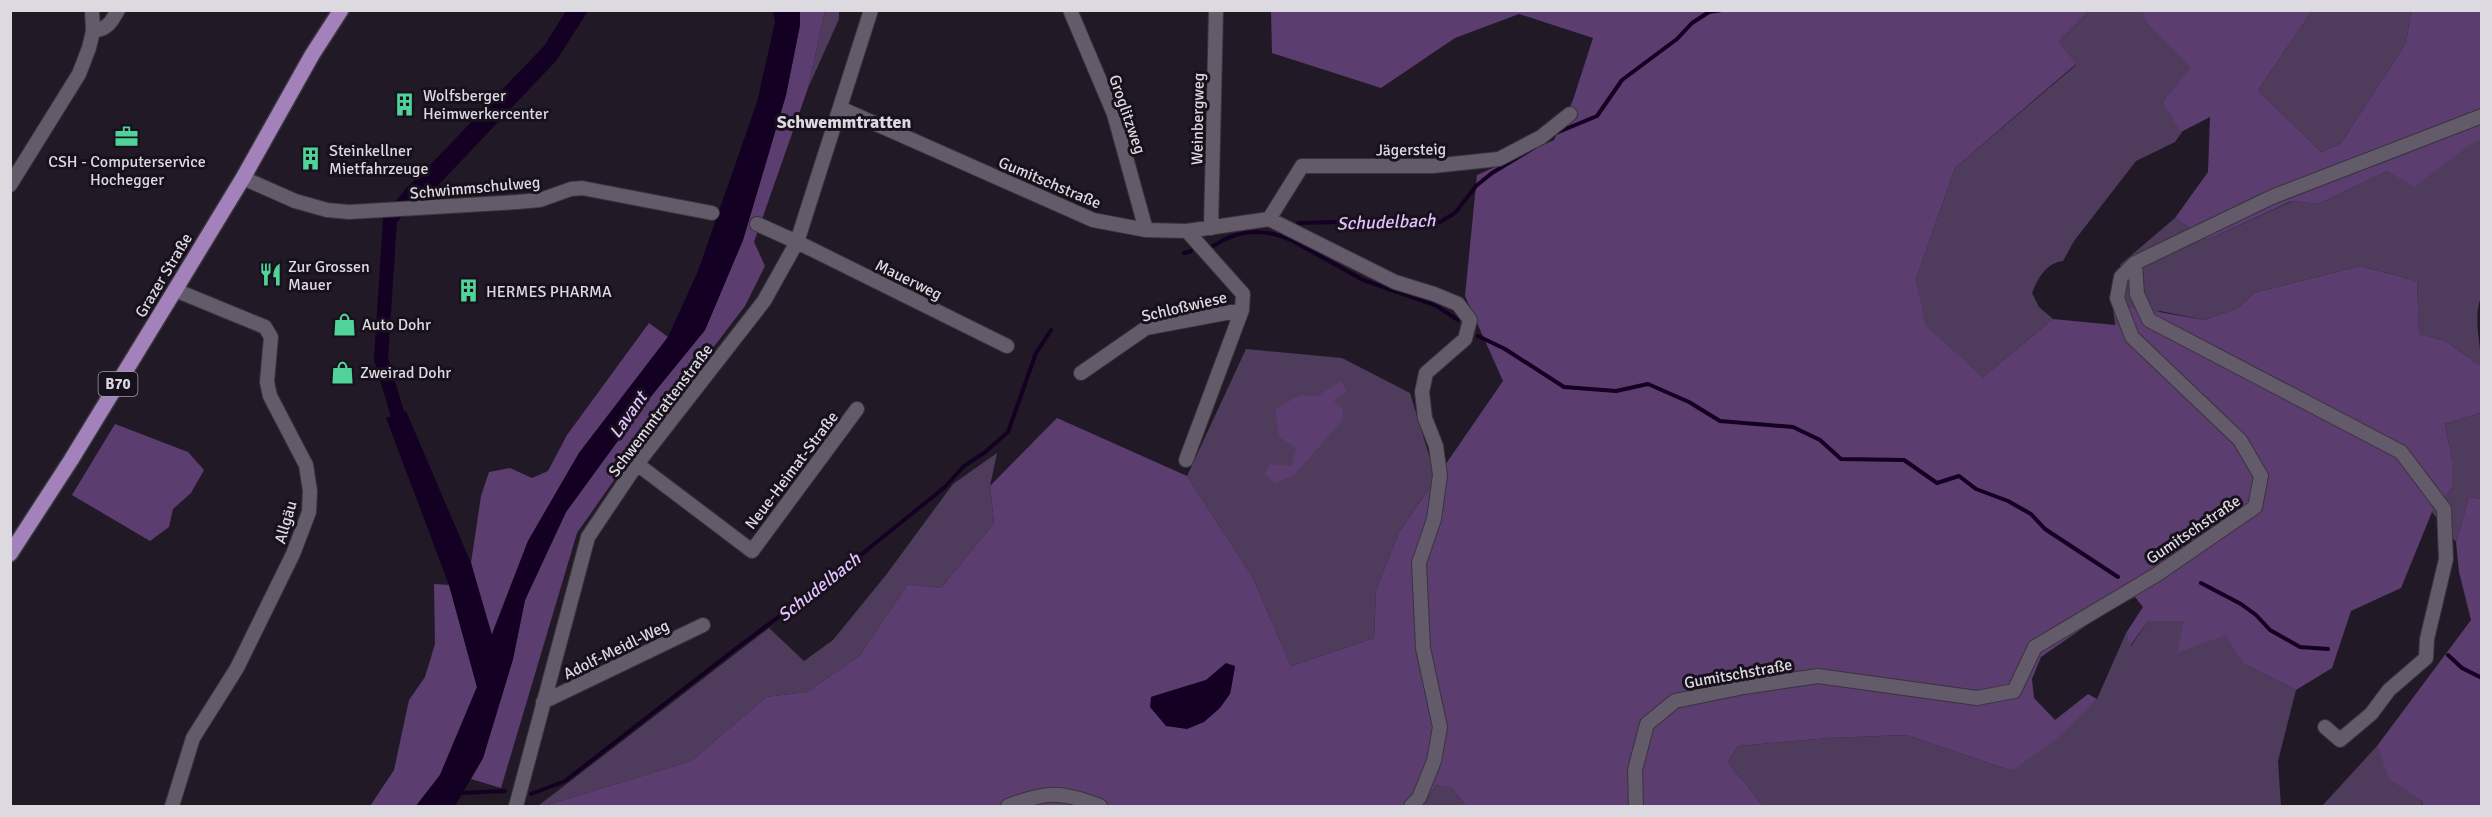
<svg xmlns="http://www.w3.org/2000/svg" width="2492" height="817" viewBox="0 0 2492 817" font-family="Signika,sans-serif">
<rect width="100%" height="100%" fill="#211a26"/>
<path fill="#4f3c5c" d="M 825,11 L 839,11 L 839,19 L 808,88 Z
M 2089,11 L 2143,11 L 2142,18 L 2192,68 L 2162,102 L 2182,132 L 2175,142 L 2136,161 L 2074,241 L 2063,261 C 2046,263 2038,278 2032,293 L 2039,307 L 2053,319 L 1983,377 L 1924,325 L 1916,279 L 1955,168 L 2076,65 L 2059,41 Z
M 2312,11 L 2411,11 L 2406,43 L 2341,143 L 2321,152 L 2258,90 Z
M 2481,140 L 2482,294 C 2472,318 2481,341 2481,366 L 2445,341 L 2419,334 L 2417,281 L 2360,266 L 2254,293 L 2238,308 L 2204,320 L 2160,311 L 2115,325 L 2111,291 L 2121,264 L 2175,218 L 2207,240 L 2293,201 L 2318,204 L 2388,171 Z
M 1246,349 L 1342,358 L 1410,393 L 1436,478 L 1399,532 L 1376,590 L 1374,638 L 1291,666 L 1252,576 L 1187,476 Z
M 2481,407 L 2481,499 L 2469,497 L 2456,542 L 2432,512 L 2452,488 L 2452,459 L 2445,424 L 2480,413 Z
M 997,453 L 990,486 L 994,523 L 941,588 L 908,584 L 859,656 L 807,692 L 766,697 L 691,761 L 544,806 L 538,806 L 769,628 L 804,661 L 833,640 L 886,575 L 953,484 Z
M 2148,621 L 2185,621 L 2178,652 L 2227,634 L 2242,663 L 2296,690 L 2278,761 L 2281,806 L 1763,806 L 1728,762 L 1738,746 L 1828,738 L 1906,735 L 2012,771 L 2097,699 L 2126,633 L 2131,646 Z
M 2377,746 L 2390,779 L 2423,802 L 2422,806 L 2322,806 Z
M 1436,785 L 1452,788 L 1466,806 L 1423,806 Z"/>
<path fill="#5b3d6f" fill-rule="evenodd" d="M 2143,10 L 2312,11 L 2258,90 L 2321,152 L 2341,143 L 2406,43 L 2411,11 L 2481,11 L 2481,140 L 2470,145 L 2414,187 L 2388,171 L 2318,204 L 2292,201 L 2207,240 L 2175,218 L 2208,172 L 2210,117 L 2181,132 L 2162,102 L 2191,68 L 2142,18 Z
M 800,11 L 825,11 L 808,88 L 754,242 L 765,266 L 745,306 L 638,446 L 577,533 L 501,788 L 471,779 L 483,758 L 513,659 L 525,600 L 566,512 L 644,405 L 705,330 L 743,240 L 786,95 L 800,25 Z
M 1271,11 L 2089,11 L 2059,41 L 2076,64 L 1955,168 L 1916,279 L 1925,325 L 1983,377 L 2053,319 L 2115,325 L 2131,307 L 2204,320 L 2238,308 L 2254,293 L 2360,266 L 2417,281 L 2419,334 L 2445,341 L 2481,366 L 2480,413 L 2445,424 L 2452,459 L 2452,488 L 2432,512 L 2401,588 L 2351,611 L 2332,668 L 2296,690 L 2242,663 L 2226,635 L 2177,653 L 2184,621 L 2148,621 L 2130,646 L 2126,633 L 2143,607 L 2135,597 L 2103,614 L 2041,657 L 2032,679 L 2034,698 L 2055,720 L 2088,694 L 2097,699 L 2057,738 L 2012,771 L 1906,735 L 1828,738 L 1738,746 L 1728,762 L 1763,806 L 1466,806 L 1452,788 L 1436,785 L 1423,806 L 544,806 L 691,761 L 766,697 L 807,692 L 859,656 L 908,584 L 941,588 L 994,523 L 990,486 L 1057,418 L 1187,476 L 1252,576 L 1291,666 L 1374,638 L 1376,590 L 1399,532 L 1503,381 L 1465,296 L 1477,175 L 1554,140 L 1573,100 L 1593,38 L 1519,14 L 1455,38 L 1381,88 L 1272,53 ZM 1235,667 L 1230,694 L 1151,697 L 1206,680 Z
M 649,323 L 668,337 L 579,453 L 528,541 L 491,636 L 471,563 L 481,496 L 489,472 L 510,468 L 532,478 L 548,471 L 567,435 Z
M 1341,381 L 1347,392 L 1334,401 L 1343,409 L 1342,421 L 1293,476 L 1275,483 L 1264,474 L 1270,464 L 1292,466 L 1296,448 L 1279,437 L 1275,409 L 1300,395 L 1317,396 Z
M 115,424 L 188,452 L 204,470 L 191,493 L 173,509 L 169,527 L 150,541 L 72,495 Z
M 2469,497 L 2482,499 L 2481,806 L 2423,806 L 2423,802 L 2389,779 L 2377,746 L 2471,620 L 2459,572 L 2456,542 Z
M 434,584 L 449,585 L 477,687 L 440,775 L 416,806 L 370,806 L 394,770 L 409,700 L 425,677 L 435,644 Z"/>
<path fill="#140022" d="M 566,11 L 588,11 L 556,61 L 427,197 L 411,185 L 544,46 Z
M 773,11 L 800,11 L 800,25 L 786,95 L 743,240 L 705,330 L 644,405 L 566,512 L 525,600 L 513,659 L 483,758 L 455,806 L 416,806 L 440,775 L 477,687 L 449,585 L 386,418 L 406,411 L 471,563 L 492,635 L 528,541 L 579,453 L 668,337 L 698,271 L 757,102 L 775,22 Z
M 1226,663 L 1235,666 L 1230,694 L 1220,708 L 1204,722 L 1187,729 L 1166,726 L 1150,707 L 1151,697 L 1206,680 Z"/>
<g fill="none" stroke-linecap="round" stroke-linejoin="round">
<path stroke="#140022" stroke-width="4" d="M 1556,133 L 1597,116 L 1622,80 L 1677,39 L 1692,23 L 1709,12 L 1722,10
M 1298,223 L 1338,222 L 1348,226 L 1440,222 L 1455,213 L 1476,186 L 1492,173 L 1535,147
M 1280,236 L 1293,241 L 1363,280 L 1435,305 L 1458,320
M 1213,246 C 1234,232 1256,228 1280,236 L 1285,232
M 1184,253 L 1191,251
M 1478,336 L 1505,349 L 1564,387 L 1616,391 L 1648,384 L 1689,402 L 1720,421 L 1793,427 L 1820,440 L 1841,459 L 1904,460 L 1937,483 L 1959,476 L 1976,489 L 2008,501 L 2031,514 L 2045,529 L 2118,577
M 2201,583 L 2241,604 L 2256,615 L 2270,630 L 2300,647 L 2328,649
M 2448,655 L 2462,668 L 2482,678
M 461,793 L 505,791
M 531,794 L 565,781 L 738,647 L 847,566 L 945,487 L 964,466 L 984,453 L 1008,432 L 1036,353 L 1051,330"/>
<path stroke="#140022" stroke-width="14" d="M 402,429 L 381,359 L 390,220 L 411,193 L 430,176"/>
<defs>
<path id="minor" d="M 1070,10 L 1114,114 L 1146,230
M 93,31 C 107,29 111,23 118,10
M 840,108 L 1093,220 L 1146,230 L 1187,231 L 1269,219 L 1395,282 L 1434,294 L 1458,304 L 1470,320 L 1465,339 L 1426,373 L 1422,392 L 1425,418 L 1436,446 L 1440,475 L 1434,519 L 1419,563 L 1423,648 L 1440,727 L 1434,761 L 1419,798 L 1411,806
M 243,178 L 295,201 L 327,210 L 349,212 L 517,202 L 540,200 L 571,189 L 582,188 L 712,213
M 10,185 L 79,74 L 89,48 L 93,31 L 92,10
M 1269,219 L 1302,166 L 1433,166 L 1499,159 L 1541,137 L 1570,114
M 757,224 L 797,242 L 1007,346
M 1211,228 L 1216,10
M 2135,263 L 2137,294 L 2149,320 L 2401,452 L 2444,509 L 2446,559 L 2427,639 L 2426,658 L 2389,690 L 2371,714 L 2340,740 L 2325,727
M 1081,373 L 1146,328 L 1242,310 L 1243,294 L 1187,231
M 1186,460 L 1242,310
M 637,464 L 752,551 L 857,409
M 543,702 L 703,625
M 172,806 L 193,738 L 237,668 L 293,554 L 309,512 L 310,491 L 306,465 L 270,396 L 267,382 L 271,337 L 265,327 L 175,290
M 516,806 L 588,537 L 637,464 L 764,301 L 797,242 L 871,10
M 1008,806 C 1047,791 1061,791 1100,806
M 1636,806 L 1635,770 L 1647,724 L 1675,701 L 1744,687 L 1818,676 L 1977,698 L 2014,691 L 2035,647 L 2156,575 L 2255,507 L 2261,476 L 2240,440 L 2132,337 L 2117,298 L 2121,277 L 2135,263 L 2272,197 L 2482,116"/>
<path id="primary" d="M 10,554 L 71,460 L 175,290 L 243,178 L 312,55 L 341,10"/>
</defs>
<use href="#minor" stroke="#38343c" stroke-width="16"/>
<use href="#primary" stroke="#38343c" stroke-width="18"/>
<use href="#minor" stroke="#635b69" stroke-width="14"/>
<use href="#primary" stroke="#a381ba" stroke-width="15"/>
</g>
<defs>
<symbol id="building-bare" viewBox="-9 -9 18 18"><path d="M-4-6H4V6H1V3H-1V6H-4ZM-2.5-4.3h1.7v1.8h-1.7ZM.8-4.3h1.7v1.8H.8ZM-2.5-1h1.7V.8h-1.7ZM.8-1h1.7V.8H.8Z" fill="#50d398" stroke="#17111c" stroke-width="2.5" paint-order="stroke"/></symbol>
<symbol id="office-bare" viewBox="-9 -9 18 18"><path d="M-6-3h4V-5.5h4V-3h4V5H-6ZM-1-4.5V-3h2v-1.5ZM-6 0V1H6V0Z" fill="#50d398" stroke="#17111c" stroke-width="2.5" paint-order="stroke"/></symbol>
<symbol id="restaurant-bare" viewBox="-9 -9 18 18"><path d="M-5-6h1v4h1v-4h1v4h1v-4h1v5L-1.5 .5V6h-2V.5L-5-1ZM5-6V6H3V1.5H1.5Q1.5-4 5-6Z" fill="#50d398" stroke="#17111c" stroke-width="2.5" paint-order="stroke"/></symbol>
<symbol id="shop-bare" viewBox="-9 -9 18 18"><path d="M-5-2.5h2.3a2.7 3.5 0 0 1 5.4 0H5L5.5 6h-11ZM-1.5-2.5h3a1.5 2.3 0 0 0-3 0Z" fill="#50d398" stroke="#17111c" stroke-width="2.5" paint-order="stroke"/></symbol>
</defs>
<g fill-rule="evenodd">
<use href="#building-bare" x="388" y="88" width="33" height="33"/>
<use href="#office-bare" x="110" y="120" width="33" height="33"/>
<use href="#building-bare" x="294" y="142" width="33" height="33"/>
<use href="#restaurant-bare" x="254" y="258" width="33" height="33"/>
<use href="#building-bare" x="452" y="274" width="33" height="33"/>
<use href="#shop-bare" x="328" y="308" width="33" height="33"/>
<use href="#shop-bare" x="326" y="356" width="33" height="33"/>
</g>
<g text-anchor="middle" stroke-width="6" stroke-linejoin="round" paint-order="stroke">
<rect fill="#17111c" stroke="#a29da6" stroke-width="1.5" x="98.5" y="372" width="39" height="24" rx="4.5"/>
<g font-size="15" font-weight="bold" fill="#ddd9e1">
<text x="118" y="389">B70</text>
</g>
<g font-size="16" fill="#ddd9e1" stroke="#17111c" text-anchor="start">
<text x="423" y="101">Wolfsberger<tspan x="423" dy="18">Heimwerkercenter</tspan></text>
<text x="329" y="156">Steinkellner<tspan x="329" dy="18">Mietfahrzeuge</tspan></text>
<text x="127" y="167" text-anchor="middle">CSH - Computerservice<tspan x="127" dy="18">Hochegger</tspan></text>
<text x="288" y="272">Zur Grossen<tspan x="288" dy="18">Mauer</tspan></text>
<text x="486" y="297">HERMES PHARMA</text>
<text x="362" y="330">Auto Dohr</text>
<text x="360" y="378">Zweirad Dohr</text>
</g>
<g font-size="16" fill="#ddd9e1" stroke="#17111c">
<text transform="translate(1128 114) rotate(71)" y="6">Groglitzweg</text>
<text transform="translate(1197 119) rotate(-89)" y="6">Weinbergweg</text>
<text transform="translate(1411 149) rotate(-1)" y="6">Jägersteig</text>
<text transform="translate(1050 182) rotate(23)" y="6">Gumitschstraße</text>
<text transform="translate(475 187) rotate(-5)" y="6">Schwimmschulweg</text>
<text transform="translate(163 275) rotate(-59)" y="6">Grazer Straße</text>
<text transform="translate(909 279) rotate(26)" y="6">Mauerweg</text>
<text transform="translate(1184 306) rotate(-13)" y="6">Schloßwiese</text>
<text transform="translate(660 410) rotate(-53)" y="6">Schwemmtrattenstraße</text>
<text transform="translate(791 470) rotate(-53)" y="6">Neue-Heimat-Straße</text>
<text transform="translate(285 522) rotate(-74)" y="6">Allgäu</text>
<text transform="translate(2193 529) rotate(-34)" y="6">Gumitschstraße</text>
<text transform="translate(616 649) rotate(-26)" y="6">Adolf-Meidl-Weg</text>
<text transform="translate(1738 673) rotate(-10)" y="6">Gumitschstraße</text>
</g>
<g font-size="18" font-weight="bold" fill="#ddd9e1" stroke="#17111c">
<text x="844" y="128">Schwemmtratten</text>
</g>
<g font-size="18" font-style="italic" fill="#e3bffe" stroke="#17111c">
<text transform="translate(1386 222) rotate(-2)" y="6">Schudelbach</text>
<text transform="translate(628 415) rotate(-55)" y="6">Lavant</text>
<text transform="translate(819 587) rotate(-38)" y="6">Schudelbach</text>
</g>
</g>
<rect width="2492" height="817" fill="none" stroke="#ddd9e1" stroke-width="24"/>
</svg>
